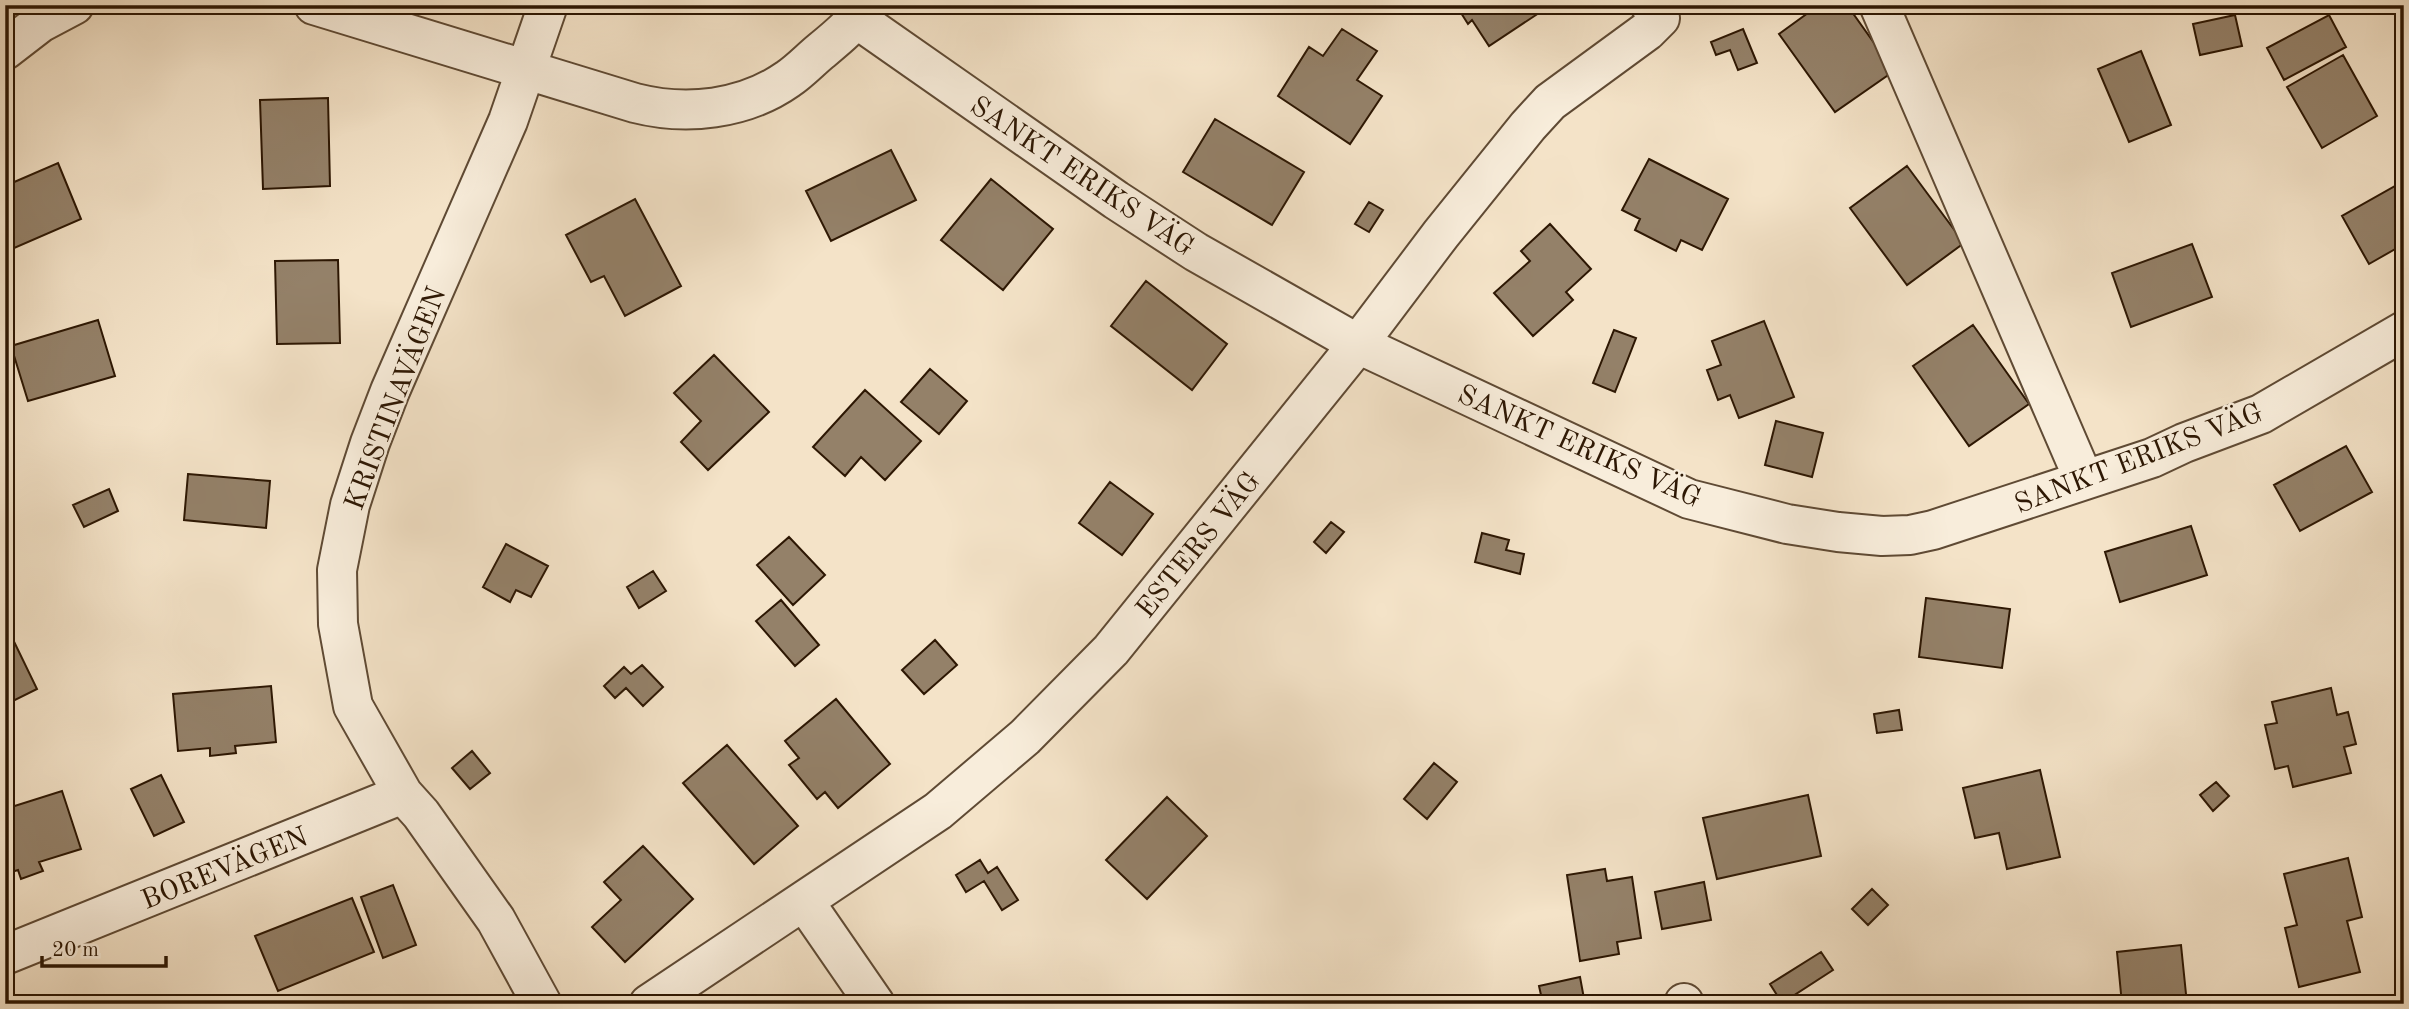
<svg xmlns="http://www.w3.org/2000/svg" width="2409" height="1009" viewBox="0 0 2409 1009" font-family="'Old Standard TT',serif">
<rect width="100%" height="100%" fill="#f4e3c8"/>
<filter id="stains"><feTurbulence type="fractalNoise" baseFrequency=".00286" numOctaves="4"/><feColorMatrix values="0 0 0 0 .2 0 0 0 0 .09 0 0 0 0 .02 0 0 0 .5 -.17"/></filter>
<radialGradient id="worn" r=".72"><stop offset=".6" stop-color="#630" stop-opacity="0"/><stop offset="1" stop-color="#630" stop-opacity=".3"/></radialGradient>
<path fill="#948169" stroke="#2d1703" stroke-width="2" d="M 1456,5 L 1551,5 L 1489,46 L 1472,20 L 1468,24 Z
M 1819,5 L 1847,5 L 1894,71 L 1835,112 L 1779,34 Z
M 2235,15 L 2242,46 L 2200,55 L 2193,24 Z
M 2329,15 L 2346,47 L 2284,80 L 2267,48 Z
M 1342,29 L 1377,51 L 1357,80 L 1382,96 L 1350,144 L 1278,96 L 1309,47 L 1323,56 Z
M 1743,29 L 1757,63 L 1738,70 L 1730,50 L 1716,55 L 1711,42 Z
M 2141,51 L 2171,125 L 2129,142 L 2098,69 Z
M 2343,55 L 2377,116 L 2322,148 L 2287,87 Z
M 328,98 L 330,186 L 263,189 L 260,100 Z
M 1215,119 L 1304,172 L 1272,225 L 1183,172 Z
M 891,150 L 916,200 L 831,241 L 806,191 Z
M 1649,159 L 1728,199 L 1702,250 L 1681,240 L 1676,251 L 1635,230 L 1640,219 L 1622,210 Z
M 58,163 L 81,219 L 5,252 L 5,186 Z
M 1907,166 L 1964,243 L 1907,285 L 1850,208 Z
M 991,179 L 1053,229 L 1003,290 L 941,240 Z
M 2404,181 L 2404,244 L 2369,264 L 2342,216 Z
M 635,199 L 681,286 L 625,316 L 604,276 L 591,282 L 566,235 Z
M 1369,202 L 1383,210 L 1369,232 L 1355,224 Z
M 1550,224 L 1591,269 L 1566,292 L 1573,300 L 1533,336 L 1494,293 L 1530,261 L 1521,251 Z
M 2192,244 L 2212,297 L 2131,327 L 2112,273 Z
M 338,260 L 340,343 L 277,344 L 275,261 Z
M 1146,281 L 1227,344 L 1192,390 L 1111,326 Z
M 98,320 L 115,376 L 28,401 L 11,346 Z
M 1764,321 L 1794,397 L 1739,418 L 1730,395 L 1718,400 L 1707,370 L 1721,365 L 1712,341 Z
M 1973,325 L 2029,404 L 1969,446 L 1913,366 Z
M 1614,330 L 1636,338 L 1615,392 L 1593,383 Z
M 714,355 L 769,412 L 708,470 L 681,442 L 701,421 L 674,393 Z
M 930,369 L 967,401 L 939,434 L 901,402 Z
M 865,390 L 921,441 L 885,480 L 861,457 L 845,476 L 813,447 Z
M 1776,421 L 1823,433 L 1812,477 L 1765,465 Z
M 2346,446 L 2372,492 L 2300,531 L 2274,485 Z
M 188,474 L 270,481 L 266,528 L 184,520 Z
M 1110,482 L 1153,514 L 1122,555 L 1079,523 Z
M 109,489 L 118,511 L 84,527 L 73,505 Z
M 1331,522 L 1344,532 L 1326,553 L 1314,542 Z
M 2191,526 L 2207,575 L 2120,602 L 2105,552 Z
M 1482,533 L 1509,540 L 1506,550 L 1524,554 L 1520,574 L 1475,562 Z
M 789,537 L 825,575 L 793,605 L 757,565 Z
M 506,544 L 548,566 L 531,597 L 516,590 L 510,602 L 483,587 Z
M 653,571 L 666,591 L 639,608 L 627,587 Z
M 1926,598 L 2010,609 L 2002,668 L 1919,657 Z
M 781,600 L 819,645 L 795,666 L 756,621 Z
M 5,623 L 37,689 L 5,705 Z
M 935,640 L 957,665 L 924,694 L 902,670 Z
M 642,665 L 663,687 L 643,706 L 626,688 L 615,698 L 604,686 L 624,667 L 631,674 Z
M 271,686 L 276,742 L 235,746 L 236,753 L 210,756 L 210,748 L 178,751 L 173,694 Z
M 2331,688 L 2337,715 L 2348,712 L 2356,744 L 2344,747 L 2351,773 L 2293,787 L 2288,766 L 2275,769 L 2265,725 L 2277,723 L 2272,702 Z
M 836,699 L 890,764 L 838,808 L 825,792 L 817,799 L 789,765 L 799,758 L 785,741 Z
M 1899,710 L 1902,730 L 1877,733 L 1874,714 Z
M 727,745 L 798,826 L 754,864 L 683,783 Z
M 472,751 L 490,773 L 470,789 L 452,768 Z
M 1434,763 L 1457,782 L 1427,819 L 1404,799 Z
M 2040,770 L 2060,857 L 2007,869 L 1999,833 L 1975,838 L 1963,788 Z
M 161,775 L 184,822 L 154,836 L 131,789 Z
M 2216,782 L 2229,796 L 2213,811 L 2200,795 Z
M 62,791 L 81,849 L 39,862 L 43,871 L 21,879 L 18,870 L 5,874 L 5,809 Z
M 1808,795 L 1821,856 L 1717,879 L 1703,818 Z
M 1167,797 L 1207,836 L 1147,899 L 1106,860 Z
M 643,846 L 693,899 L 625,962 L 592,927 L 621,900 L 604,882 Z
M 2348,858 L 2362,917 L 2347,921 L 2360,972 L 2299,987 L 2285,928 L 2297,925 L 2284,874 Z
M 980,860 L 988,873 L 997,867 L 1018,900 L 1002,910 L 984,881 L 966,892 L 956,875 Z
M 1605,869 L 1607,881 L 1632,877 L 1641,938 L 1617,942 L 1619,954 L 1580,961 L 1567,875 Z
M 1704,882 L 1711,920 L 1662,929 L 1655,892 Z
M 393,885 L 416,945 L 383,958 L 361,897 Z
M 1872,889 L 1888,905 L 1868,925 L 1852,909 Z
M 352,898 L 374,952 L 278,991 L 255,936 Z
M 2181,945 L 2187,1004 L 2122,1004 L 2117,952 Z
M 1821,952 L 1833,970 L 1782,1003 L 1770,984 Z
M 1580,977 L 1585,1004 L 1543,1004 L 1539,986 Z"/>
<g fill="none" stroke-linecap="round" stroke-linejoin="round">
<defs>
<path id="minor" d="M 314,5 L 635,103 C 686,116 744,110 788,79 C 800,71 810,60 821,51 C 838,37 854,24 866,5
M 1879,5 L 2084,480
M 857,19 L 1116,200 L 1196,252 L 1358,344 L 1689,499 L 1787,524 L 1838,532 L 1882,536 L 1910,535 L 1933,530 L 2152,458 L 2184,443 L 2261,414 L 2404,331
M 5,50 L 40,23 L 74,5
M 804,901 L 875,1004
M 5,955 L 403,794
M 1684,1003 L 1684,1004
M 542,1004 L 496,920 L 421,814 L 403,794 L 353,706 L 338,624 L 337,570 L 350,505 L 370,443 L 390,391 L 508,121 L 548,5
M 649,1004 L 938,811 L 1025,737 L 1111,650 L 1358,344 L 1441,234 L 1528,126 L 1550,102 L 1647,31 L 1660,18 L 1650,5"/>
</defs>
<use href="#minor" stroke="#5f4a34" stroke-width="42"/>
<use href="#minor" stroke="#f8eddb" stroke-width="38"/>
</g>
<g text-anchor="middle" stroke-width="5" stroke-linejoin="round" paint-order="stroke">
<g font-size="28" fill="#2d1703" stroke="#f8eddb">
<text transform="translate(1083 175) rotate(34)" y="10">SANKT ERIKS VÄG</text>
<text transform="translate(394 398) rotate(-69)" y="10">KRISTINAVÄGEN</text>
<text transform="translate(1580 445) rotate(24)" y="10">SANKT ERIKS VÄG</text>
<text transform="translate(2138 457) rotate(-21)" y="10">SANKT ERIKS VÄG</text>
<text transform="translate(1197 544) rotate(-51)" y="10">ESTERS VÄG</text>
<text transform="translate(224 867) rotate(-22)" y="10">BOREVÄGEN</text>
</g>
</g>
<rect width="2409" height="1009" fill="none" stroke="#f4e3c8" stroke-width="28"/>
<rect x="7" y="7" width="2395" height="995" fill="none" stroke="#2d1703" stroke-width="3.5"/>
<rect x="14" y="14" width="2381" height="981" fill="none" stroke="#2d1703" stroke-width="2"/>
<path d="M42 956v10h124v-10" fill="none" stroke="#2d1703" stroke-width="3.5"/>
<text x="52" y="956" font-size="21" fill="#2d1703" stroke="#f8eddb" stroke-width="5" paint-order="stroke">20 m</text>
<rect width="100%" height="100%" filter="url(#stains)"/>
<rect width="100%" height="100%" fill="url(#worn)"/>
</svg>
